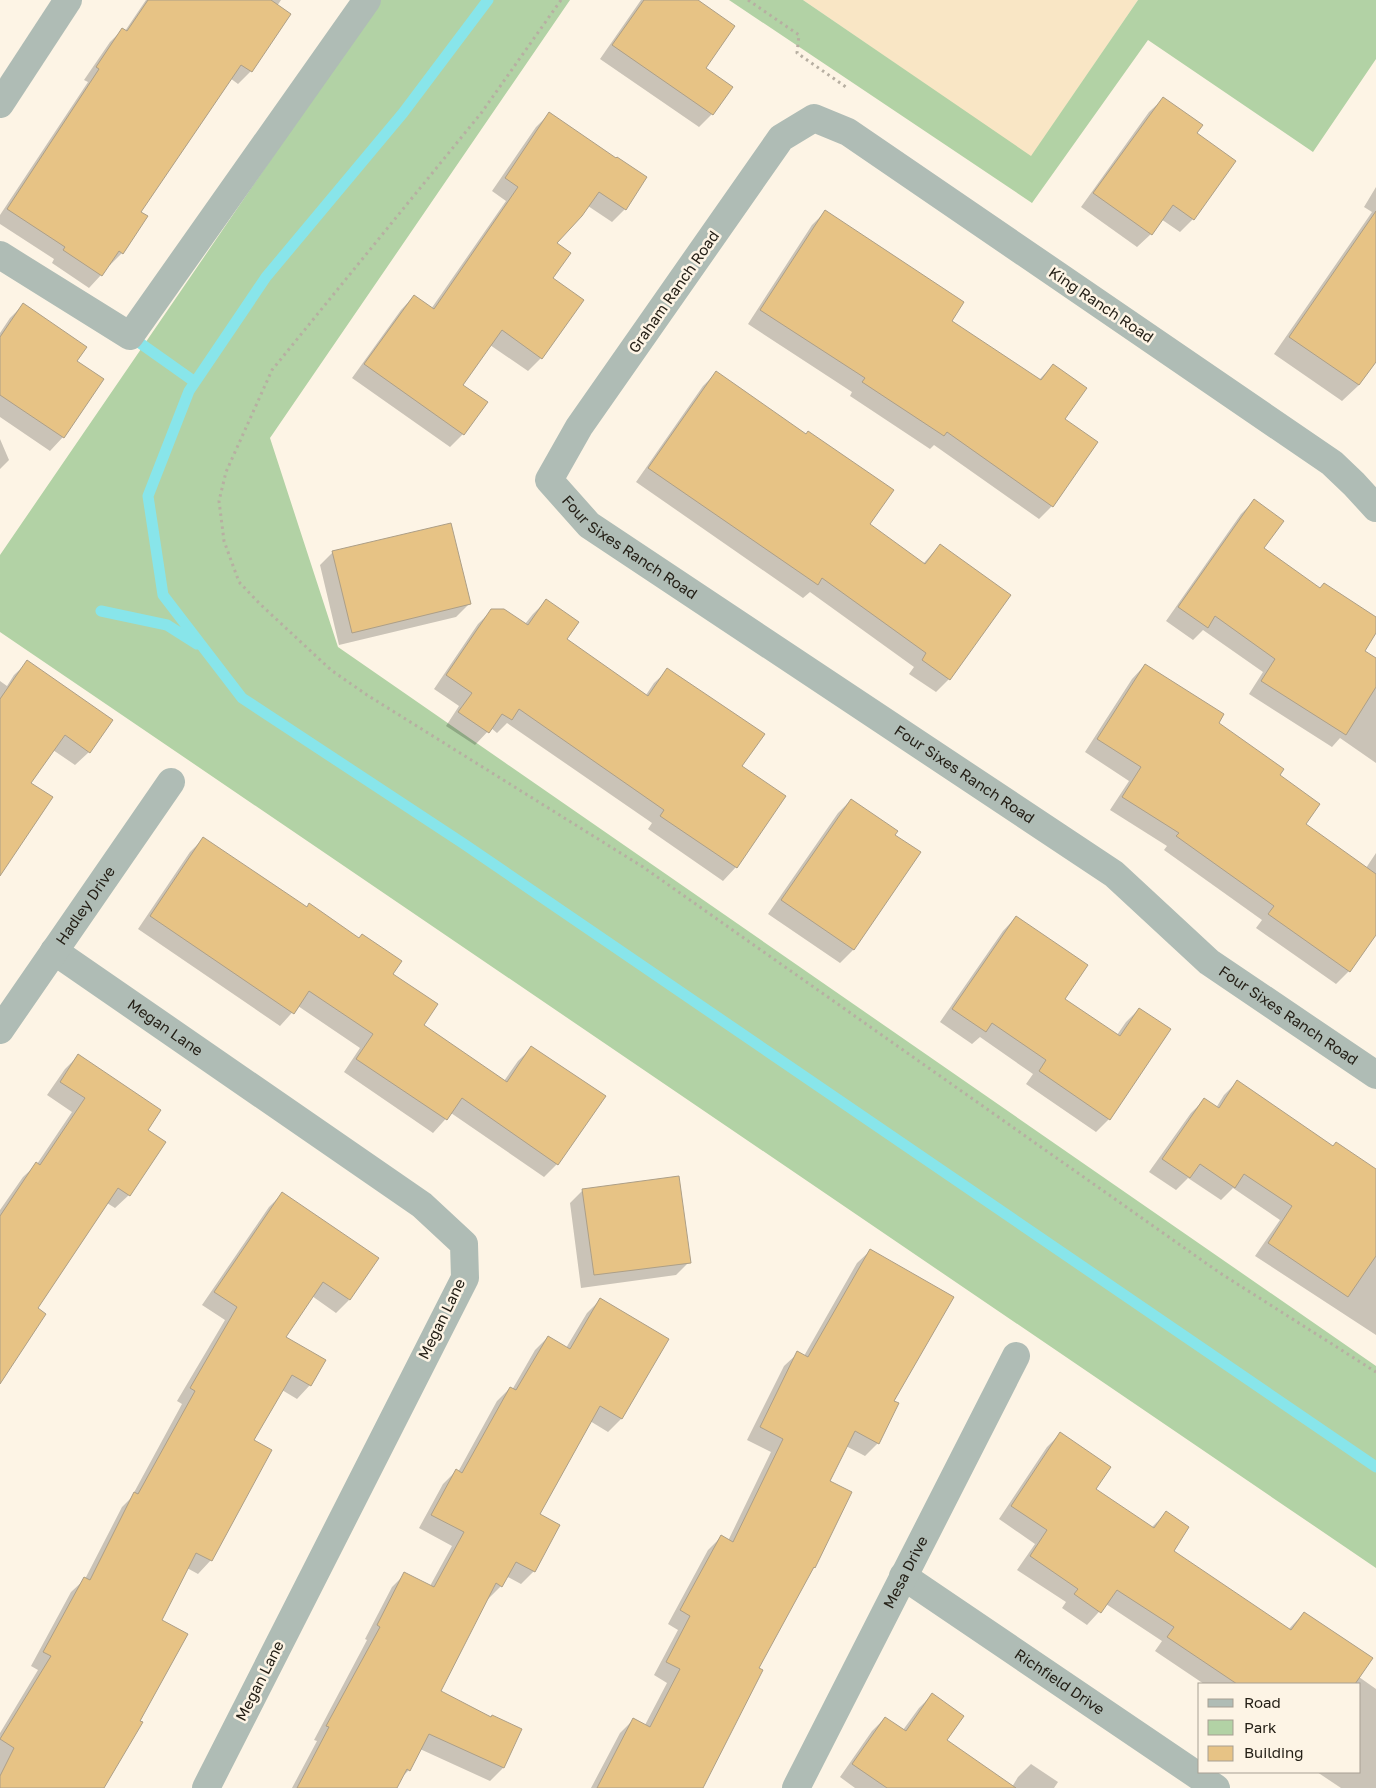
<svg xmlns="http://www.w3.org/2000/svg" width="1376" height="1788" viewBox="0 0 1376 1788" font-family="'Golos Text',sans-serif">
<rect width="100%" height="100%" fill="#fdf4e5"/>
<path fill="#f9e6c5" d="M 803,0 L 1138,0 L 1031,157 Z"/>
<path fill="#b2d2a5" d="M 380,0 L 570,0 L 270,438 L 338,647 L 1376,1366 L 1376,1568 L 0,632 L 0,555 Z
M 729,0 L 803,0 L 1031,156 L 1138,0 L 1376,0 L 1376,59 L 1313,152 L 1148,40 L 1032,203 Z"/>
<path fill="#0003" d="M 146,0 L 281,0 L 277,6 L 289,14 L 251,71 L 238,84 L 230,78 L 139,212 L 122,253 L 110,265 L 108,264 L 101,275 L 89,288 L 52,263 L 54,259 L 0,224 L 0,215 L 88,82 L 84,80 L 110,42 L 122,30 L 125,31 Z
M 641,0 L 696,0 L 704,68 L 712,114 L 699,127 L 600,59 Z
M 1163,99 L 1195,134 L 1193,219 L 1180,232 L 1161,219 L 1151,234 L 1137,247 L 1081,207 L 1149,112 Z
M 549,114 L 625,209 L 612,222 L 588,206 L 555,243 L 541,358 L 528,371 L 490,345 L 462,385 L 463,434 L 450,447 L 352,378 L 401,310 L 414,296 L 431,309 L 506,201 L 492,191 L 536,127 Z
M 1376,187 L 1376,359 L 1359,385 L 1342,401 L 1274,354 L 1372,212 L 1364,207 Z
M 825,212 L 950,321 L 1039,380 L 1053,365 L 1064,419 L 1052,506 L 1039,519 L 934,445 L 930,449 L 850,396 L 852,392 L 748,324 L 812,225 Z
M 23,305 L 75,361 L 63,437 L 50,451 L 0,417 L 0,333 L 10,318 Z
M 716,373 L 805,435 L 869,524 L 923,564 L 940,545 L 949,679 L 936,692 L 909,674 L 914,667 L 810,592 L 803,598 L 636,482 L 703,386 Z
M 0,439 L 9,460 L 0,469 Z
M 1254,501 L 1263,549 L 1319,589 L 1376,618 L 1376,631 L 1363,651 L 1376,659 L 1376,763 L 1340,738 L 1332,747 L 1249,694 L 1263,672 L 1203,630 L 1193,640 L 1166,621 L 1241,514 Z
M 333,552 L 469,604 L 456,617 L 339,645 L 320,565 Z
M 546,601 L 566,640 L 646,695 L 654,683 L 668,670 L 741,767 L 736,867 L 723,881 L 648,829 L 652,823 L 507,723 L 497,733 L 491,728 L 475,745 L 446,726 L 459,706 L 434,689 L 478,624 L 492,610 L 525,624 L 533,614 Z
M 28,662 L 89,752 L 75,765 L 53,750 L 30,783 L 0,874 L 0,681 L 7,686 L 14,675 Z
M 1145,665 L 1217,723 L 1278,775 L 1304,825 L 1366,868 L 1376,853 L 1376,932 L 1349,971 L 1336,984 L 1256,928 L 1262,920 L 1164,850 L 1167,846 L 1110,810 L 1129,781 L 1085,752 L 1132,679 Z
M 851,800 L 893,835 L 919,853 L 853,950 L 840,963 L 768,914 L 838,813 Z
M 203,839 L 391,974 L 422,1026 L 504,1081 L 518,1061 L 531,1048 L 557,1164 L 544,1177 L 451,1113 L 433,1133 L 344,1072 L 360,1048 L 298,1006 L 280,1026 L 138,929 L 190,852 Z
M 1016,917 L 1063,999 L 1117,1035 L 1126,1022 L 1139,1009 L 1109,1119 L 1096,1132 L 1026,1084 L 1033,1074 L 980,1037 L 972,1044 L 940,1022 L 1003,931 Z
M 78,1056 L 146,1130 L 164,1142 L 129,1195 L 115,1208 L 107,1203 L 36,1308 L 0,1377 L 0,1210 L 23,1177 L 37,1164 L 72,1112 L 47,1095 L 65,1069 Z
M 1237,1082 L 1332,1147 L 1376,1170 L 1376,1335 L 1255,1256 L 1280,1220 L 1233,1188 L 1221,1200 L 1188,1178 L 1176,1190 L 1149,1172 L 1191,1113 L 1204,1100 L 1216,1108 L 1224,1095 Z
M 583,1190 L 689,1262 L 676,1275 L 581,1288 L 570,1203 Z
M 282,1194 L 349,1300 L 336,1313 L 312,1296 L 284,1338 L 324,1361 L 310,1385 L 297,1399 L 282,1390 L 252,1441 L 211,1560 L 198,1574 L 187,1568 L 161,1621 L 103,1788 L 0,1788 L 0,1733 L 38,1670 L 31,1666 L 71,1592 L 85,1579 L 122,1507 L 131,1498 L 182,1404 L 177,1401 L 225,1320 L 202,1305 L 269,1207 Z
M 871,1250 L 893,1401 L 878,1443 L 865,1456 L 846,1446 L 829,1482 L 814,1567 L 810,1571 L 757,1668 L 701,1788 L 591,1788 L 620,1733 L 634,1719 L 645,1725 L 667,1683 L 654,1675 L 678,1630 L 668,1624 L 708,1550 L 721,1537 L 728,1541 L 771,1452 L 747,1440 L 784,1366 L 798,1353 L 804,1356 L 857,1263 Z
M 600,1300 L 667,1339 L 621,1419 L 608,1432 L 590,1421 L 539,1515 L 534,1571 L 521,1584 L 506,1576 L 501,1586 L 488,1599 L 487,1598 L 439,1691 L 491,1719 L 520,1729 L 503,1768 L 490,1781 L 420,1749 L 409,1770 L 401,1778 L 396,1788 L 292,1788 L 317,1741 L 314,1740 L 367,1640 L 365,1639 L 392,1587 L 405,1574 L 430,1586 L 452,1546 L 419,1528 L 443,1484 L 456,1471 L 458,1472 L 497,1401 L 510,1388 L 512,1390 L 535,1350 L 548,1337 L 566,1348 L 587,1313 Z
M 1060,1434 L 1094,1489 L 1151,1528 L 1166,1513 L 1172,1551 L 1288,1630 L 1304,1613 L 1359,1677 L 1376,1689 L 1376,1788 L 1341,1788 L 1317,1772 L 1360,1772 L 1360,1684 L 1204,1684 L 1155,1651 L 1162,1641 L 1106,1604 L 1087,1625 L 1062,1608 L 1066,1602 L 1017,1570 L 1035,1544 L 999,1519 L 1047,1447 Z
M 932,1695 L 945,1740 L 1012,1787 L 1018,1777 L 1031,1764 L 1058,1782 L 1054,1788 L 855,1788 L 840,1777 L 872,1731 L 885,1718 L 903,1730 L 919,1708 Z"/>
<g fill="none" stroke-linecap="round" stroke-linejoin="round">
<path stroke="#88e5ea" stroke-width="11" d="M 488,0 L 403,113 L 266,277 L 189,391 L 148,496 L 163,595 L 242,698 L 464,844 L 1376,1467
M 130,336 L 195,382
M 101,611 L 167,625 L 197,644"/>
</g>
<path fill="#e7c385" stroke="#ad9f87" d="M 148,0 L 271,0 L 291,14 L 252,72 L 241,65 L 141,212 L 148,216 L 123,254 L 119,251 L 102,276 L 63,250 L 65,247 L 7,209 L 99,69 L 96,67 L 122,28 L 127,31 Z
M 644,0 L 698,0 L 735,26 L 706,68 L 733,87 L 713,115 L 612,45 Z
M 1163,97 L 1203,125 L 1197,133 L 1236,161 L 1194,220 L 1173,205 L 1152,235 L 1093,193 Z
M 549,112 L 616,158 L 617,157 L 647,177 L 626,210 L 599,192 L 582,216 L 557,243 L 571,253 L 553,278 L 584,300 L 542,359 L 502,330 L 463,385 L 488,402 L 464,435 L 364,364 L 414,295 L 434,309 L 518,187 L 505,178 Z
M 825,210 L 964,302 L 952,321 L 1041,380 L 1053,364 L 1087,388 L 1065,419 L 1098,442 L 1053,507 L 947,432 L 944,436 L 862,382 L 865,378 L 760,310 Z
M 1376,211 L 1376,362 L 1359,385 L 1289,337 Z
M 23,303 L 87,347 L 77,361 L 104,379 L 64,438 L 0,395 L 0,337 Z
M 716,371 L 806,434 L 808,431 L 894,490 L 870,524 L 925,564 L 940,544 L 1011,595 L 950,680 L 922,660 L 926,653 L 822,578 L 818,585 L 648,468 Z
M 1254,499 L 1284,521 L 1264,548 L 1320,588 L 1324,583 L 1376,617 L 1376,633 L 1365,651 L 1376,658 L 1376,687 L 1346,735 L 1261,681 L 1275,659 L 1215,616 L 1208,628 L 1178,607 Z
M 451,523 L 471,604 L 352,633 L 332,551 Z
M 546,599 L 579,622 L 567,639 L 648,696 L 667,668 L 765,734 L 742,766 L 786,796 L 737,868 L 660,816 L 664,810 L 519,709 L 512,720 L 502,714 L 489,733 L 458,712 L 472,693 L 446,675 L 491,609 L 504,609 L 528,625 Z
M 27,660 L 113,720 L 90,753 L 65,735 L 31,783 L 53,797 L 0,876 L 0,699 Z
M 1145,664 L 1224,714 L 1219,723 L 1284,769 L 1280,775 L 1320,804 L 1306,824 L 1376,874 L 1376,935 L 1350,972 L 1268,914 L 1274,906 L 1176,836 L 1179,833 L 1122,797 L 1141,767 L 1097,739 Z
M 851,799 L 898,831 L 895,835 L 921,852 L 854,950 L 781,900 Z
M 203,837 L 307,907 L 309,903 L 359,938 L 362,934 L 402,961 L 393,974 L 438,1004 L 424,1025 L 507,1082 L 531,1046 L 606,1096 L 558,1165 L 462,1098 L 447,1120 L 356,1059 L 373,1034 L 309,991 L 294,1014 L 150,916 Z
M 1016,916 L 1088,965 L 1065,999 L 1120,1036 L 1139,1008 L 1171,1029 L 1110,1120 L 1039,1071 L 1046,1060 L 992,1023 L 986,1032 L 952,1009 Z
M 78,1054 L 161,1110 L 148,1130 L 166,1142 L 130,1196 L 118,1188 L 38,1308 L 46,1314 L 0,1384 L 0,1216 L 36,1162 L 40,1165 L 85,1098 L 60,1082 Z
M 1237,1080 L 1333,1146 L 1336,1142 L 1376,1169 L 1376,1256 L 1348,1297 L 1268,1243 L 1292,1206 L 1244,1174 L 1235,1188 L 1200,1164 L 1190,1178 L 1162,1159 L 1204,1098 L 1219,1108 Z
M 679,1176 L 691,1263 L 594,1275 L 582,1189 Z
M 282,1192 L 379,1258 L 350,1300 L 323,1282 L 286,1337 L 326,1360 L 311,1386 L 292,1375 L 254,1440 L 272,1450 L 212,1561 L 196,1553 L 162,1620 L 188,1634 L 140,1721 L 143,1722 L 104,1788 L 0,1788 L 0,1776 L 14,1748 L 0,1739 L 51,1656 L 43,1652 L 84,1577 L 90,1580 L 134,1492 L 138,1494 L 195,1391 L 190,1388 L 237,1307 L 214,1292 Z
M 870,1249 L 954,1297 L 894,1401 L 899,1403 L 879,1444 L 855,1431 L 830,1481 L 852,1492 L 815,1568 L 814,1567 L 759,1668 L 763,1670 L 703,1788 L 597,1788 L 633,1718 L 650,1727 L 680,1669 L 666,1662 L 690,1616 L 680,1610 L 721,1535 L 733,1542 L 783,1439 L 760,1427 L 797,1351 L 808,1357 Z
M 600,1298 L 669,1339 L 622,1419 L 600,1406 L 540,1514 L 560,1525 L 535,1572 L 516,1562 L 502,1587 L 496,1583 L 441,1691 L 491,1717 L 492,1715 L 522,1729 L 504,1768 L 429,1734 L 410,1771 L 407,1769 L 397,1788 L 297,1788 L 329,1727 L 326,1726 L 380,1627 L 377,1625 L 404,1572 L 434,1587 L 464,1532 L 431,1515 L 456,1469 L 462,1473 L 510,1387 L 516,1390 L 548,1336 L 570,1349 Z
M 1060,1432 L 1111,1467 L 1096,1489 L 1154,1528 L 1166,1511 L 1189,1527 L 1174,1551 L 1291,1630 L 1304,1612 L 1373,1658 L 1355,1684 L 1237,1684 L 1167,1637 L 1174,1627 L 1117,1590 L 1101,1613 L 1074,1594 L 1078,1589 L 1030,1556 L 1047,1530 L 1011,1506 Z
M 932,1693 L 964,1716 L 947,1740 L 1016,1788 L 887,1788 L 852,1764 L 885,1717 L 906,1731 Z"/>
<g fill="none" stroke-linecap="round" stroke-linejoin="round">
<path stroke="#b7afa2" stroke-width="3" stroke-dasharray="2.5 4" stroke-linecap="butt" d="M 561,0 L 482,112 L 272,370 L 226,472 L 219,501 L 224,541 L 239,582 L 260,604 L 331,670 L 367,695 L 643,867 L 1220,1273 L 1376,1372
M 748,0 L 799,35 L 797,53 L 846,87"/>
<g stroke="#afbcb5" stroke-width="28">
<path d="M 0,104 L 68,0"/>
<path d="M 0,255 L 130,336 L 367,0"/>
<path id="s1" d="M 1376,508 L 1354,484 L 1332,463 L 848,132 L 814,118 L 781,138 L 579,427 L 549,480 L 589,525 L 1114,874 L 1209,962 L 1376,1075"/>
<path id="s2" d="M 54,951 L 422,1205 L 464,1244 L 465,1278 L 206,1788"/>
<path id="s3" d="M 0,1030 L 171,782"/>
<path id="s4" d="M 903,1576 L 1216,1788"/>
<path id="s5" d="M 796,1788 L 1016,1356"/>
</g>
</g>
<g text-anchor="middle" stroke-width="5" stroke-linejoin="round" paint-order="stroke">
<g font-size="15" fill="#252017" stroke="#fdf4e5">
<text transform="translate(674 292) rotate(-55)" y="5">Graham Ranch Road</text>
<text transform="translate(1101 305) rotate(34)" y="5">King Ranch Road</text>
<text dy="5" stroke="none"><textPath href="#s1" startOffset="1244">Four Sixes Ranch Road</textPath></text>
<text dy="5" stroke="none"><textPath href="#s1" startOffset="1649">Four Sixes Ranch Road</textPath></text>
<text dy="5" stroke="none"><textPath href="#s3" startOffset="151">Hadley Drive</textPath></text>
<text dy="5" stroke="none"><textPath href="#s1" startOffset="2054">Four Sixes Ranch Road</textPath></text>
<text dy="5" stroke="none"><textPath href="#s2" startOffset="135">Megan Lane</textPath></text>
<text transform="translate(442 1319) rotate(-64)" y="5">Megan Lane</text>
<text dy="5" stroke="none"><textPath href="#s5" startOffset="242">Mesa Drive</textPath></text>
<text transform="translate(260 1681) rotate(-63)" y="5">Megan Lane</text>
<text dy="5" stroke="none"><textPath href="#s4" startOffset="189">Richfield Drive</textPath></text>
</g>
</g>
<rect x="1198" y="1683" width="162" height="90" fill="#fdf4e5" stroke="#a79f93"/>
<rect x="1208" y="1699" width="25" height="8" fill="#afbcb5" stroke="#a79f93"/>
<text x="1244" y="1708" font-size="15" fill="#252017">Road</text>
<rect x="1208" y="1720" width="25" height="15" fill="#b2d2a5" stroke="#a79f93"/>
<text x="1244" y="1733" font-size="15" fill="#252017">Park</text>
<rect x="1208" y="1746" width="25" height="15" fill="#e7c385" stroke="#a79f93"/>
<text x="1244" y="1758" font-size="15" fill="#252017">Building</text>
</svg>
